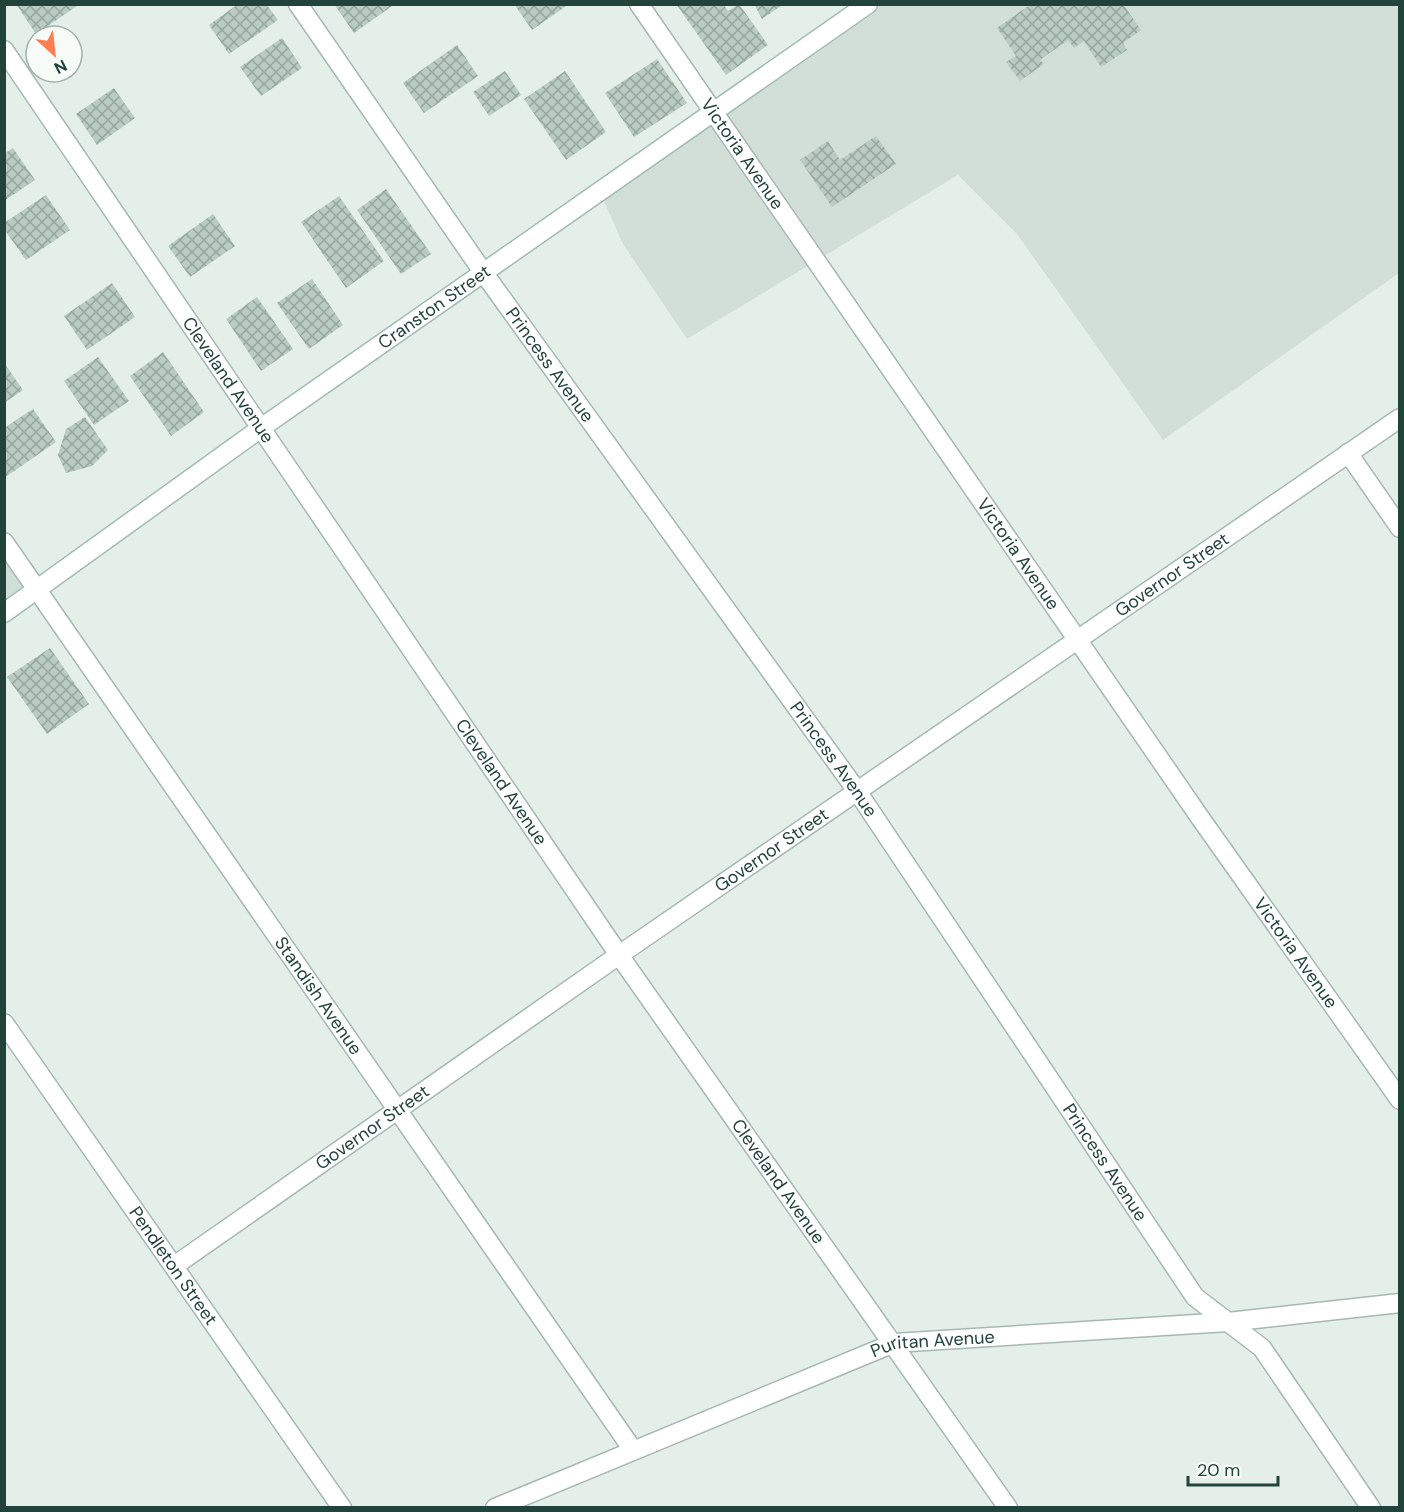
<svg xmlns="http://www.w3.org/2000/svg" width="1404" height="1512" viewBox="0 0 1404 1512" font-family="'DM Sans',sans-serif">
<defs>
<pattern id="building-cross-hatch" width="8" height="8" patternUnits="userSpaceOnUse" patternTransform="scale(1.5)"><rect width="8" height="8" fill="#b9cbc3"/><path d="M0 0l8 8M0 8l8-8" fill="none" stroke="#96a69f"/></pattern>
</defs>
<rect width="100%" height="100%" fill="#e5efea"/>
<path fill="#d2dfd9" d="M 875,5 L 1399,5 L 1399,273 L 1163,440 L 1017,234 L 958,175 L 687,339 L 623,244 L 602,197 Z
M 4,546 L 33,594 L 4,615 Z"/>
<path fill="url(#building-cross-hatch)" d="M 16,4 L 80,4 L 36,34 Z
M 238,4 L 266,4 L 278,20 L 229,54 L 209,25 Z
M 334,4 L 395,4 L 354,33 Z
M 514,4 L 569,4 L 532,30 Z
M 676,4 L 723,4 L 728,11 L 739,4 L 768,45 L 726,75 Z
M 754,4 L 784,4 L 762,19 Z
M 1031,4 L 1123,4 L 1141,30 L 1123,43 L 1127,50 L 1101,67 L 1084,41 L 1074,48 L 1068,40 L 1040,60 L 1044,64 L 1020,81 L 1006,62 L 1016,56 L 997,28 Z
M 282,38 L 302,68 L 261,96 L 240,67 Z
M 457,45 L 478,76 L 424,113 L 403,83 Z
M 657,59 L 687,103 L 634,137 L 605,93 Z
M 505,71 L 521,95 L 489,116 L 473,92 Z
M 565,71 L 606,132 L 566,160 L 524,99 Z
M 114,88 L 135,118 L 97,145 L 76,114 Z
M 876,136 L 896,164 L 832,207 L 800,160 L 828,141 L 840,160 Z
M 13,148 L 35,180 L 4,201 L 4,154 Z
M 386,189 L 431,254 L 401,274 L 357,210 Z
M 46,195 L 70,230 L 26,260 L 4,229 L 4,223 Z
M 339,196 L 384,261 L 346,288 L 301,222 Z
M 213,214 L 235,246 L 190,277 L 168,246 Z
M 312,279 L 343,325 L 309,349 L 277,303 Z
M 112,283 L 135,317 L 87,350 L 64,316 Z
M 257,297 L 293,349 L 261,371 L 226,319 Z
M 163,352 L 204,412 L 171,436 L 130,376 Z
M 98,357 L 129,401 L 94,425 L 64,381 Z
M 4,363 L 23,390 L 4,403 Z
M 33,409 L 56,442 L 4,478 L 4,428 Z
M 85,417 L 108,450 L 92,466 L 66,473 L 58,455 L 66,429 Z
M 50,648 L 89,704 L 47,734 L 7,677 Z"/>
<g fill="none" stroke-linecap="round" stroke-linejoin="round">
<defs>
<g id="street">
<path id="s1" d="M 298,4 L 483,272 L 857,791 L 1195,1297 L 1262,1348 L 1371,1508"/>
<path id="s2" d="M 639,4 L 1201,819 L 1400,1100"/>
<path id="s3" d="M 4,50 L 619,955 L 1008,1508"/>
<path d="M 1348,453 L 1400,528"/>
<path id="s4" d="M 4,542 L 633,1450"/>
<path id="s5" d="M 4,1023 L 342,1508"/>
<path id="s6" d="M 174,1266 L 619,955 L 1400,418"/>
<path id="s7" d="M 495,1508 L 894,1343 L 1228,1322 L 1400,1303"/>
</g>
<g id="secondary">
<path id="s8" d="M 4,613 L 261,428 L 868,4"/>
</g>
</defs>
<use href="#street" stroke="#a6b8b2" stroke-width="21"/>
<use href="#secondary" stroke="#a2bcb3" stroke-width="21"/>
<use href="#street" stroke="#fff" stroke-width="18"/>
<use href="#secondary" stroke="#fff" stroke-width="18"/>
</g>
<g text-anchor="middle" stroke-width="4.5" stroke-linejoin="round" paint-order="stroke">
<g font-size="18" fill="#21433a" stroke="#f6fbf8">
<text dy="6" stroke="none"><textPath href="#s2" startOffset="182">Victoria Avenue</textPath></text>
<text dy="6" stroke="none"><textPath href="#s8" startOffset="528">Cranston Street</textPath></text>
<text dy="6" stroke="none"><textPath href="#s1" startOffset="440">Princess Avenue</textPath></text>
<text dy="6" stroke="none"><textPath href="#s3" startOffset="399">Cleveland Avenue</textPath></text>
<text dy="6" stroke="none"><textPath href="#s2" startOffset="668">Victoria Avenue</textPath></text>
<text dy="6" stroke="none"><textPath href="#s6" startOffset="1214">Governor Street</textPath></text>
<text dy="6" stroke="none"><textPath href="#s1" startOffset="926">Princess Avenue</textPath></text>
<text dy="6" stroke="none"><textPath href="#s3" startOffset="885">Cleveland Avenue</textPath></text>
<text dy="6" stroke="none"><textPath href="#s6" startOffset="728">Governor Street</textPath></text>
<text dy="6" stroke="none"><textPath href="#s2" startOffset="1154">Victoria Avenue</textPath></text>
<text dy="6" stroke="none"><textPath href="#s4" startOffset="552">Standish Avenue</textPath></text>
<text dy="6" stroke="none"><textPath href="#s6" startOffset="242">Governor Street</textPath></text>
<text dy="6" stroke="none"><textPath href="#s1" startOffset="1412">Princess Avenue</textPath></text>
<text dy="6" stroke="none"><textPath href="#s3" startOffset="1371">Cleveland Avenue</textPath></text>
<text dy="6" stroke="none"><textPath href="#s5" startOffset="296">Pendleton Street</textPath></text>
<text dy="6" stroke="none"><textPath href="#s7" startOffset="470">Puritan Avenue</textPath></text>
</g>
</g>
<rect width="1404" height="1512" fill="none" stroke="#21433a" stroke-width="12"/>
<g transform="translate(54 54) rotate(153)"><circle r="28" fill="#f6fbf8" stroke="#a1b1ac" stroke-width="1.5"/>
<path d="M0-4.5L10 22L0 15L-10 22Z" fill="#ff7d53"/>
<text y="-9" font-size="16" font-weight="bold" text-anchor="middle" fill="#21433a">N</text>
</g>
<path d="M1188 1476v9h90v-9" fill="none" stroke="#21433a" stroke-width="3"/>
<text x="1197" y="1476" font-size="18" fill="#21433a" stroke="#f6fbf8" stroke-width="4.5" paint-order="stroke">20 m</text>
</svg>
